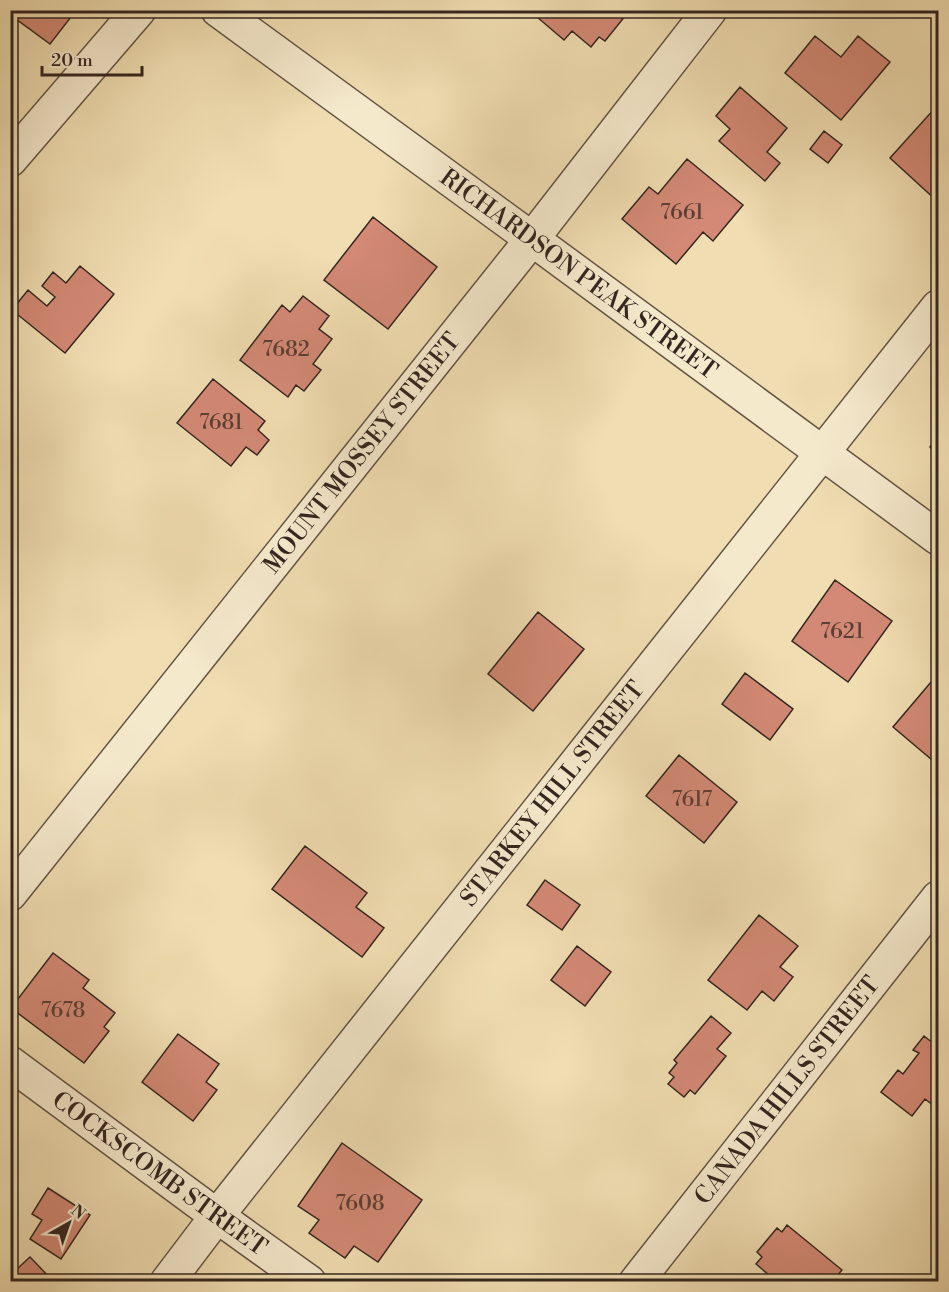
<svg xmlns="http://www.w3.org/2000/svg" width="949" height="1292" viewBox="0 0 949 1292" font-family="'Libre Bodoni',serif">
<rect width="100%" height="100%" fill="#f0ddb1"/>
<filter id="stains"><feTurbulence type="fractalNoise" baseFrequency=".00333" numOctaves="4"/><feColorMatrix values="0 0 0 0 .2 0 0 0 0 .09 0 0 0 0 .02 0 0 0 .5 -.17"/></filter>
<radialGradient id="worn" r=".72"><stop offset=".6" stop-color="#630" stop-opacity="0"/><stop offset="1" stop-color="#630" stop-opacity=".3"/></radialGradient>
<path fill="#d38975" stroke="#342620" stroke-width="1.5" d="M 23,10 L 62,10 L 71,17 L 50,44 L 16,19 Z
M 542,10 L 630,10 L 605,41 L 599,37 L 591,47 L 572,31 L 564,40 L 537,17 Z
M 815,36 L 841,57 L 858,36 L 890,62 L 841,120 L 785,73 Z
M 740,87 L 787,128 L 767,152 L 780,163 L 765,181 L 719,141 L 730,129 L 716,116 Z
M 935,108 L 938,111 L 938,199 L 937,201 L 890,158 Z
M 824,131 L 842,145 L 828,163 L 810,149 Z
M 687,159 L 743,205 L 713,241 L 703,232 L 676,264 L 622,219 L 649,187 L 658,194 Z
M 373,217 L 437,267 L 388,329 L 324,280 Z
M 80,266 L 114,294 L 65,353 L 12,310 L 28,290 L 47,306 L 55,297 L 42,286 L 53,272 L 66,283 Z
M 303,296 L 329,316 L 319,329 L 332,339 L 313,364 L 321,370 L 304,391 L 296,385 L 288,397 L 240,360 L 282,305 L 290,312 Z
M 213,379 L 265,421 L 258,430 L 269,440 L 257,455 L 246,447 L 231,466 L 177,423 Z
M 938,437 L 938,455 L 930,447 Z
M 835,580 L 892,621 L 848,682 L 792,641 Z
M 538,612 L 584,649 L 533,711 L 488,674 Z
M 745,673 L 793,709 L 770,740 L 722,704 Z
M 931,682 L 938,688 L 938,765 L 893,727 Z
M 679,755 L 737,802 L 704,843 L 646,796 Z
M 305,846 L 367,893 L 356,907 L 384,928 L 362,957 L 272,889 Z
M 545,880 L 580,905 L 562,930 L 527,905 Z
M 759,915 L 798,946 L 780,967 L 793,977 L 774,1001 L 762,991 L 747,1010 L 708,980 Z
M 577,946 L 611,972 L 585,1006 L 551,980 Z
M 53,953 L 89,980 L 83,988 L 115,1013 L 104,1027 L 109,1031 L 84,1063 L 11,1008 Z
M 711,1016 L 731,1033 L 717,1049 L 726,1056 L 695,1094 L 690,1090 L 684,1097 L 668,1084 L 674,1077 L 669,1073 L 677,1063 L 674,1060 Z
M 178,1034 L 219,1064 L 206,1082 L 217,1090 L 193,1121 L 142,1082 Z
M 924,1036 L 938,1047 L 938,1109 L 925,1099 L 912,1116 L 881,1092 L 898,1070 L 903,1074 L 919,1053 L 913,1050 Z
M 342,1143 L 422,1200 L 378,1262 L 354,1246 L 345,1258 L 309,1233 L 319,1220 L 298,1206 Z
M 48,1188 L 90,1215 L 61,1259 L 30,1239 L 42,1220 L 32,1214 Z
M 787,1225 L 842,1270 L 832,1282 L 777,1282 L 756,1264 L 762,1257 L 757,1252 L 777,1228 L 782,1232 Z
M 30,1257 L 54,1282 L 10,1282 L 10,1262 L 17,1269 Z"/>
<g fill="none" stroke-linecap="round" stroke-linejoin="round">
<defs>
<g id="minor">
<path id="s1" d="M 218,10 L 532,239 L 938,538"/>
<path d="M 10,160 L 139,10"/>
<path id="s2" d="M 10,894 L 532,239 L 710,10"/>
<path id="s3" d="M 10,1063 L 217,1216 L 309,1282"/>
<path id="s4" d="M 167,1282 L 217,1216 L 938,307"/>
<path id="s5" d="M 636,1282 L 938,898"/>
</g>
</defs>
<use href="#minor" stroke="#635444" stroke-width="36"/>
<use href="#minor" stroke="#f5e9cc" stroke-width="33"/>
</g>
<g text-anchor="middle" stroke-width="4.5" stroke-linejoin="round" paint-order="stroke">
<g font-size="21" fill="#5c3f35">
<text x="682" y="219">7661</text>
<text x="286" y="356">7682</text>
<text x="221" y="429">7681</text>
<text x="842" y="638">7621</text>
<text x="692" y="806">7617</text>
<text x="63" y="1017">7678</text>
<text x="360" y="1210">7608</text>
</g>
<g font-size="24" fill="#342620" stroke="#f5e9cc">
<text dy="8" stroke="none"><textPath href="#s1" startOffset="447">RICHARDSON PEAK STREET</textPath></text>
<text dy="8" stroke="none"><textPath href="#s2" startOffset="564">MOUNT MOSSEY STREET</textPath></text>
<text dy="8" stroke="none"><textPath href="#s4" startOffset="622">STARKEY HILL STREET</textPath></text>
<text dy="8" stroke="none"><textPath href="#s5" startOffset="244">CANADA HILLS STREET</textPath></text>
<text dy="8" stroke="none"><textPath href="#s3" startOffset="186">COCKSCOMB STREET</textPath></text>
</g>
</g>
<rect width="949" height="1292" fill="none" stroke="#f0ddb1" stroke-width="36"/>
<rect x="12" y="12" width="925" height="1268" fill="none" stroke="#342620" stroke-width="3"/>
<rect x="18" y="18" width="913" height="1256" fill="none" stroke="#342620" stroke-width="1.5"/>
<g transform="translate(69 1223) rotate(40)" stroke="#f5e9cc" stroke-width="4.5" paint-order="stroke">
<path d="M0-4.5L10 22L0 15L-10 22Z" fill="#342620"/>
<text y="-9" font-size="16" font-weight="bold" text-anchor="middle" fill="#342620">N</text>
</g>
<path d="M42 66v9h100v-9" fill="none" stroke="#342620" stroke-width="3"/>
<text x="51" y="66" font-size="18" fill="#342620" stroke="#f5e9cc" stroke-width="4.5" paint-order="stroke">20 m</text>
<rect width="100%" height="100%" filter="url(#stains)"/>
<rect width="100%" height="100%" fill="url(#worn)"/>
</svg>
